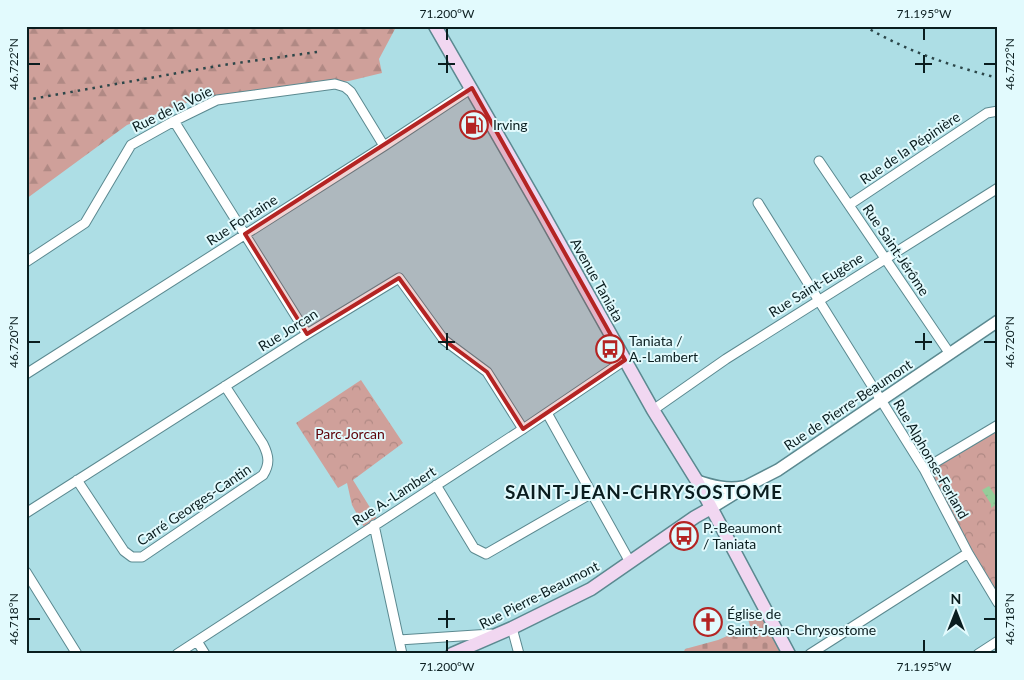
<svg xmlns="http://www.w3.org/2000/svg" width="1024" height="680" viewBox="0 0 1024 680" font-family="Lato,sans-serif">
<defs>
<pattern id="forest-firs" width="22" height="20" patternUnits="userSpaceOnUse" patternTransform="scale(1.25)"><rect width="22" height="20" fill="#cfa09a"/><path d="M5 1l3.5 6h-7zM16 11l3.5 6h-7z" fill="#b08984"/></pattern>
<pattern id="cemetery-stones" width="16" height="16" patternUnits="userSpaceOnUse" patternTransform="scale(1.25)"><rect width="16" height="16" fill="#cfa09a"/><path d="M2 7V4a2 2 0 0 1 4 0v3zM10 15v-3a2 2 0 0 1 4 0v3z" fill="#b08984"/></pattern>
<pattern id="park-crowns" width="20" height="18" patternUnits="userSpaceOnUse" patternTransform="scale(1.25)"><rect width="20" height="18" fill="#cfa09a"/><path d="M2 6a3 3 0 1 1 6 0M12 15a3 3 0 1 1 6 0" fill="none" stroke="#b08984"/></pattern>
<pattern id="water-ripples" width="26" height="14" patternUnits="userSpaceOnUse" patternTransform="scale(1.25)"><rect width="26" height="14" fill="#95cd9a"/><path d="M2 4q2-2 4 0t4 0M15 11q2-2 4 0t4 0" fill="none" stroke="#7fb084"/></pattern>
</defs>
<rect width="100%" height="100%" fill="#addee5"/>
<path fill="url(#forest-firs)" d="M 26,26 L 393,26 L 395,29 L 379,59 L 382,73 L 349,81 L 232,95 L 205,96 L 127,125 L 26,199 Z"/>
<path fill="url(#cemetery-stones)" d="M 760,614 L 782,654 L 683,654 L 685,649 L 718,640 L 750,626 L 748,619 Z"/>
<path fill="url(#park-crowns)" d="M 361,380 L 403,443 L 353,480 L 379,522 L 366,531 L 352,505 L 347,483 L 338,488 L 296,423 Z
M 998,425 L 998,603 L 924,469 Z"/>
<path fill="#cfa09a" d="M 997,549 L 998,550 L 998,576 L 985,556 Z"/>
<path fill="url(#water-ripples)" d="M 989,486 L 998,500 L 998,503 L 991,508 L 991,504 L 982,490 Z"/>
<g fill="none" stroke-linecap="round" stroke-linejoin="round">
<defs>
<path id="minor" d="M 174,121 L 307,334
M 819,161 L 950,354
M 758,203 L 924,469 L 968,553 L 998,603
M 849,205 L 987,113 L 998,111
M 26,262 L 85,223 L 131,145 L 174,121 L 217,100 L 335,84 L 345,87 L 351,92 L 384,146
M 26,374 L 384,146 L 472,88
M 653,410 L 726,359 L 998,188
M 547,413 L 630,562
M 924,469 L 998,425
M 77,480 L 124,551 L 132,557 L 142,557 L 263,475 C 270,464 269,456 263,444 L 225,386
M 436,485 L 474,548 L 486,554 L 592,493
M 26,513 L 307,334 L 399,278 L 444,340 L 487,372 L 523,429
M 374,525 L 402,654
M 26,572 L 77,654
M 512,628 L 519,654
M 399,640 L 491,634
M 197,641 L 205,654
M 177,654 L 523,429 L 625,360
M 810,654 L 968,553
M 978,654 L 998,641"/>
<path id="tertiary" d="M 697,481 C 712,486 727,490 743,487
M 711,508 L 745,487 L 778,470 L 998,321"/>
<path id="secondary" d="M 435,26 L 542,212 L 653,410 L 697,481 L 789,654
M 452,654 L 512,628 L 591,589 L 695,517 L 711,508"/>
</defs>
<use href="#minor" stroke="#5b8990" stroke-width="11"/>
<use href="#tertiary" stroke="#5b8990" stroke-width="14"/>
<use href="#secondary" stroke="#5b8990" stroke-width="15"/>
<use href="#minor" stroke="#fff" stroke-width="9"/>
<use href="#tertiary" stroke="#fff" stroke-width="11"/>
<use href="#secondary" stroke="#f1d7f1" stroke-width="12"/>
<path stroke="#2c4649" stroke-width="2.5" stroke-dasharray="2.5 5" stroke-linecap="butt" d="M 864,26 C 909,52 948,65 998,78
M 26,100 L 223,65 L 317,52"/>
</g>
<path fill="#b42423" fill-opacity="0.2" stroke="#b42423" stroke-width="4" stroke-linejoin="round" d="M 472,88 L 625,360 L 523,429 L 487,372 L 444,340 L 399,278 L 307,334 L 245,234 Z"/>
<path fill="none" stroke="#0a1d1f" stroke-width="2" d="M 447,28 L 447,40M 924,28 L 924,40M 447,55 L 447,73M 924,55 L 924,73M 28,64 L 40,64M 438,64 L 455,64M 915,64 L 932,64M 984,64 L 996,64M 447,333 L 447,350M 924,333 L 924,350M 28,342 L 40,342M 438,342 L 455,342M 915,342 L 932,342M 984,342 L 996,342M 447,610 L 447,628M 28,619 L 40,619M 438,619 L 455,619M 984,619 L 996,619M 447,640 L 447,652M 924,640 L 924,652"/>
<defs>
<symbol id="fuel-ring" viewBox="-11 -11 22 22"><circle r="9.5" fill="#e2fafd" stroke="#b42423" stroke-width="1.5"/><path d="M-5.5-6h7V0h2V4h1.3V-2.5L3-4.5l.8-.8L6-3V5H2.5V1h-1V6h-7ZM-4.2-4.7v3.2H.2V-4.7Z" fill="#b42423"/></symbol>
<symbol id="bus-ring" viewBox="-11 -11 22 22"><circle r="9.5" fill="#e2fafd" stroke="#b42423" stroke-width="1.5"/><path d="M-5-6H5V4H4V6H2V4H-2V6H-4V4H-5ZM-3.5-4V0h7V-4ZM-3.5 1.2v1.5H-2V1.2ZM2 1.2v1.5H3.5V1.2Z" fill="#b42423"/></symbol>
<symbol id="church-ring" viewBox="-11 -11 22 22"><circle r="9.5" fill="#e2fafd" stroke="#b42423" stroke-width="1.5"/><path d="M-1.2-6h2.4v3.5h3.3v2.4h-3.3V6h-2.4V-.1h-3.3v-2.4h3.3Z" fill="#b42423"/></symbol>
</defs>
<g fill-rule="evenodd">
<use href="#fuel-ring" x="458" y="109" width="32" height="32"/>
<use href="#bus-ring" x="594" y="333" width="32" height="32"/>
<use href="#bus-ring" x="668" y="520" width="32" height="32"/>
<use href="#church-ring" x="692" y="606" width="32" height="32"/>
</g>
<g text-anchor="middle" stroke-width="4" stroke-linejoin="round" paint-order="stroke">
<g font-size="14" fill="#0a1d1f" stroke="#e2fafd">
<text transform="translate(172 109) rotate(-26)" y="5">Rue de la Voie</text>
<text transform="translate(910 148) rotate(-34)" y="5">Rue de la Pépinière</text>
<text transform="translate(242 220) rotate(-33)" y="5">Rue Fontaine</text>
<text transform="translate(896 250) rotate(56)" y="5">Rue Saint-Jérôme</text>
<text transform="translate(597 280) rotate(61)" y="5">Avenue Taniata</text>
<text transform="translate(816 285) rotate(-32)" y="5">Rue Saint-Eugène</text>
<text transform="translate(288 330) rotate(-32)" y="5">Rue Jorcan</text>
<text transform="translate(848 405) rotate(-34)" y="5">Rue de Pierre-Beaumont</text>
<text transform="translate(931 459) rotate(60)" y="5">Rue Alphonse-Ferland</text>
<text transform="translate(394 496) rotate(-33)" y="5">Rue A.-Lambert</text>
<text transform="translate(194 505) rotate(-34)" y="5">Carré Georges-Cantin</text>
<text transform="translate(539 595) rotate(-27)" y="5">Rue Pierre-Beaumont</text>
</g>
<g font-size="14" fill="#0a1d1f" stroke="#e2fafd" text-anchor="start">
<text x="493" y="130">Irving</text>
<text x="629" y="346">Taniata /<tspan x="629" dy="16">A.-Lambert</tspan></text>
<text x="703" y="533">P.-Beaumont<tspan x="703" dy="16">/ Taniata</tspan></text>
<text x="727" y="619">Église de<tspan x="727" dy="16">Saint-Jean-Chrysostome</tspan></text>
</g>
<g font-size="14" fill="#5e0106" stroke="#e2fafd">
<text x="350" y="439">Parc Jorcan</text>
</g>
<g font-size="19" font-weight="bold" letter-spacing="1" fill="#0a1d1f" stroke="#e2fafd">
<text x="644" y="499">SAINT-JEAN-CHRYSOSTOME</text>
</g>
</g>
<rect width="1024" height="680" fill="none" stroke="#e2fafd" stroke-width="55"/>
<g transform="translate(956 612)" stroke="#e2fafd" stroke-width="4" paint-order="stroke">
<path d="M0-4L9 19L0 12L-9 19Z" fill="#0a1d1f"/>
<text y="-8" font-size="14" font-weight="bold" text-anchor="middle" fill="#0a1d1f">N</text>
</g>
<rect x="28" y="28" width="968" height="624" fill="none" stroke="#0a1d1f" stroke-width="2"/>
<g font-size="12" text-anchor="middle" fill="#0a1d1f">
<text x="447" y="18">71.200°W</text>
<text x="924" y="18">71.195°W</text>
<text transform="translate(14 64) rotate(-90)" y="4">46.722°N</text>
<text transform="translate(1010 64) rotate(-90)" y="4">46.722°N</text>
<text transform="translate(14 342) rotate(-90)" y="4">46.720°N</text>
<text transform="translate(1010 342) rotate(-90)" y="4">46.720°N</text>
<text transform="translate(14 619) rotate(-90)" y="4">46.718°N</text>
<text transform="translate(1010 619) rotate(-90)" y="4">46.718°N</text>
<text x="447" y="671">71.200°W</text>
<text x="924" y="671">71.195°W</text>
</g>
</svg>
